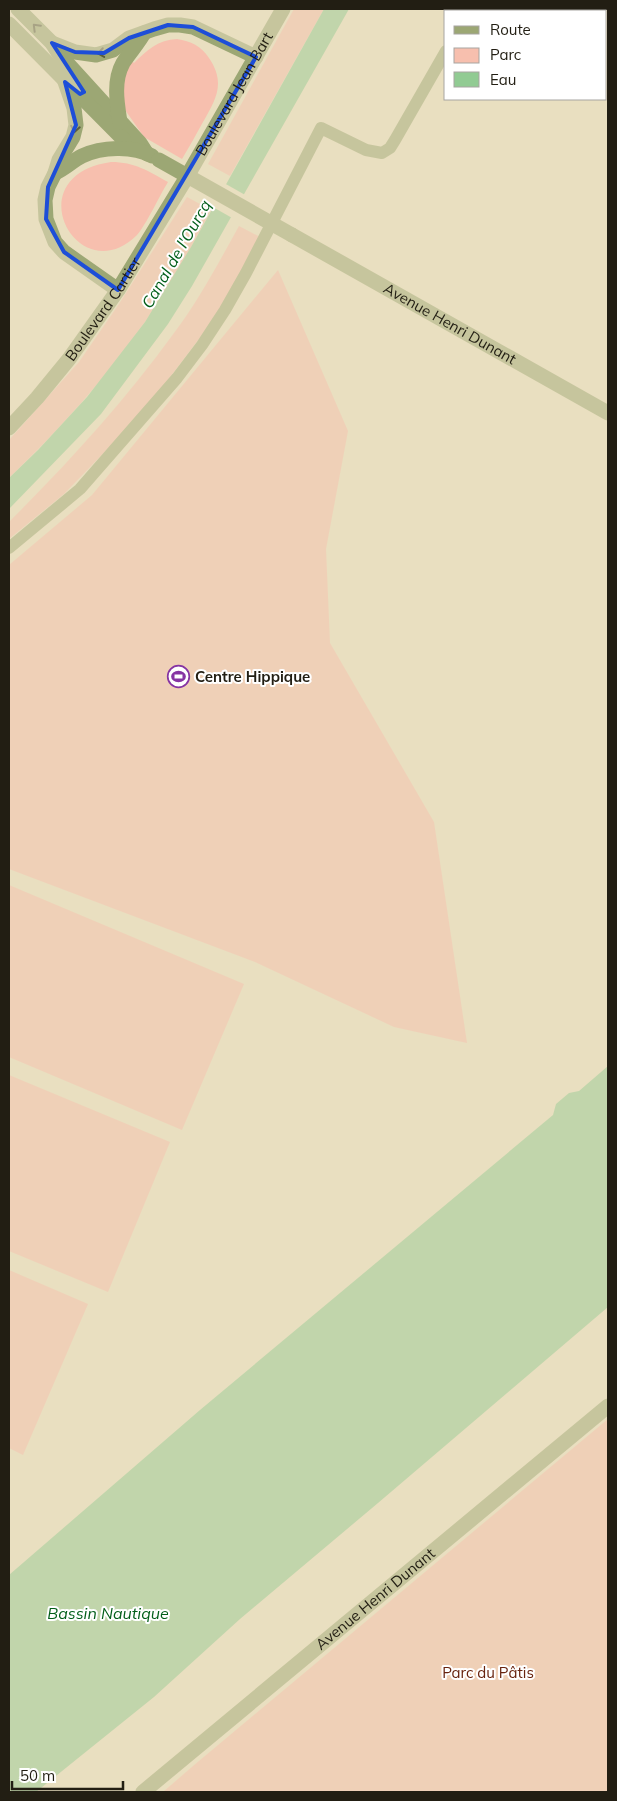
<svg xmlns="http://www.w3.org/2000/svg" width="617" height="1801" viewBox="0 0 617 1801" font-family="Mulish,sans-serif">
<rect width="100%" height="100%" fill="#e9dfc0"/>
<path fill="#f7bfae" d="M 294,9 L 324,9 L 230,176 L 208,164 Z
M 177,39 C 191,41 201,46 209,58 C 226,83 216,99 203,122 C 196,135 189,147 182,159 L 144,137 L 123,107 L 124,76 L 131,60 L 134,63 C 147,50 158,40 177,39 Z
M 111,162 C 135,162 148,171 168,182 C 160,195 146,225 137,235 C 79,293 14,176 111,162 Z
M 187,197 L 211,210 C 191,248 170,287 145,322 C 105,379 59,430 9,478 L 9,440 L 79,362 L 119,304 Z
M 239,226 L 260,237 L 217,315 L 146,409 L 64,494 L 9,539 L 9,522 C 68,463 125,401 174,333 C 199,300 219,262 239,226 Z
M 278,270 L 348,431 L 326,549 L 330,643 L 434,822 L 467,1043 L 394,1027 L 255,962 L 9,869 L 9,565 L 92,495 Z
M 9,885 L 244,984 L 182,1130 L 9,1057 Z
M 9,1075 L 170,1142 L 108,1292 L 9,1251 Z
M 9,1270 L 88,1304 L 23,1455 L 9,1448 Z
M 608,1419 L 608,1792 L 163,1792 L 193,1766 Z"/>
<path fill="#91cb93" d="M 324,9 L 349,9 L 192,286 L 168,324 L 101,414 L 9,509 L 9,478 L 38,450 L 87,397 L 145,322 L 191,247 Z
M 608,1066 L 608,1307 L 378,1503 L 240,1619 L 154,1697 L 36,1792 L 9,1792 L 9,1575 L 200,1410 L 553,1115 L 556,1104 L 569,1093 L 579,1091 Z"/>
<path fill="#e9dfc0" d="M 224,183 L 247,196 L 234,219 L 211,206 Z"/>
<g fill="none" stroke-linecap="round" stroke-linejoin="round">
<path stroke="#9ca774" stroke-width="12" d="M 469,11 L 470,9
M 9,548 L 80,489 L 177,378 L 202,345 L 225,310 L 246,273 L 321,128 L 366,150 L 382,153 L 390,148 L 395,140 L 446,51"/>
<g stroke="#9ca774" stroke-width="15">
<path d="M 18,9 L 52,43 L 59,54 L 140,143 L 147,154"/>
<path d="M 9,24 L 124,140"/>
<path d="M 52,43 L 75,52 L 96,55 L 113,50 L 129,38 L 154,29 L 168,25 L 180,25 L 193,27 L 256,57"/>
<path d="M 65,82 L 74,108 L 76,125 L 73,137 L 59,160 L 55,173 L 48,187 L 45,200 L 46,219 L 55,242 L 64,252 L 118,290"/>
<path d="M 120,122 C 117,103 113,81 123,63 C 130,52 138,44 144,33"/>
<path d="M 55,173 C 66,168 72,161 82,156 C 101,147 133,145 152,156"/>
<path id="s1" d="M 292,235 L 608,413"/>
<path id="s2" d="M 9,428 L 37,398 L 69,359 L 118,290 L 185,180 L 283,9"/>
<path id="s3" d="M 143,1792 L 608,1406"/>
</g>
<path stroke="#9ca774" stroke-width="15" d="M 159,160 L 292,235"/>
</g>
<defs><path id="oneway-chevron" d="M-2-3.5L2.5 0L-2 3.5" fill="none" stroke-width="1.6" stroke-linecap="round" stroke-linejoin="round" transform="scale(1.25)"/></defs>
<g stroke="#595c3f">
<use href="#oneway-chevron" transform="translate(36 27) rotate(-135)"/>
<use href="#oneway-chevron" transform="translate(101 53) rotate(171)"/>
<use href="#oneway-chevron" transform="translate(75 129) rotate(100)"/>
</g>
<path d="M0 0H617V1801H0ZM 168,25 L 193,27 L 256,57 L 118,290 L 64,252 L 46,219 L 48,187 L 76,125 L 65,82 L 80,94 L 84,92 L 52,43 L 75,52 L 104,53 L 129,38 Z" fill="#e9dfc0" fill-opacity=".55" fill-rule="evenodd"/>
<path fill="none" stroke="#1d4ed8" stroke-width="4" stroke-linejoin="round" d="M 168,25 L 193,27 L 256,57 L 118,290 L 64,252 L 46,219 L 48,187 L 76,125 L 65,82 L 80,94 L 84,92 L 52,43 L 75,52 L 104,53 L 129,38 Z"/>
<defs>
<symbol id="stadium-ring" viewBox="-11 -11 22 22"><circle r="9.5" fill="#fff" stroke="#8634a3" stroke-width="1.5"/><path d="M0-5a6.5 5 0 1 0 0 10a6.5 5 0 1 0 0-10ZM-3.5-1.8h7v3.6h-7Z" fill="#8634a3"/></symbol>
</defs>
<g fill-rule="evenodd">
<use href="#stadium-ring" x="166" y="664" width="25" height="25"/>
</g>
<g text-anchor="middle" stroke-width="4" stroke-linejoin="round" paint-order="stroke">
<g font-size="15" fill="#221e13" stroke="#fff">
<text dy="5" stroke="none"><textPath href="#s2" startOffset="404">Boulevard Jean Bart</textPath></text>
<text dy="5" stroke="none"><textPath href="#s2" startOffset="152">Boulevard Cartier</textPath></text>
<text dy="5" stroke="none"><textPath href="#s1" startOffset="181">Avenue Henri Dunant</textPath></text>
<text dy="5" stroke="none"><textPath href="#s3" startOffset="302">Avenue Henri Dunant</textPath></text>
</g>
<g font-size="15" font-weight="bold" fill="#221e13" stroke="#fff" text-anchor="start">
<text x="195" y="682">Centre Hippique</text>
</g>
<g font-size="15" fill="#68230e" stroke="#fff">
<text x="488" y="1678">Parc du Pâtis</text>
</g>
<g font-size="16" font-style="italic" fill="#025e19" stroke="#fff">
<text transform="translate(176 254) rotate(-60)" y="6">Canal de l'Ourcq</text>
<text x="108" y="1619">Bassin Nautique</text>
</g>
</g>
<rect width="617" height="1801" fill="none" stroke="#221e13" stroke-width="20"/>
<rect x="444" y="10" width="162" height="90" fill="#ffffff" stroke="#a7a5a1"/>
<rect x="454" y="26" width="25" height="8" fill="#9ca774" stroke="#a7a5a1"/>
<text x="490" y="35" font-size="15" fill="#221e13">Route</text>
<rect x="454" y="48" width="25" height="15" fill="#f7bfae" stroke="#a7a5a1"/>
<text x="490" y="60" font-size="15" fill="#221e13">Parc</text>
<rect x="454" y="72" width="25" height="15" fill="#91cb93" stroke="#a7a5a1"/>
<text x="490" y="85" font-size="15" fill="#221e13">Eau</text>
<path d="M12 1781v8h111v-8" fill="none" stroke="#221e13" stroke-width="2.5"/>
<text x="20" y="1781" font-size="15" fill="#221e13" stroke="#ffffff" stroke-width="4" paint-order="stroke">50 m</text>
</svg>
